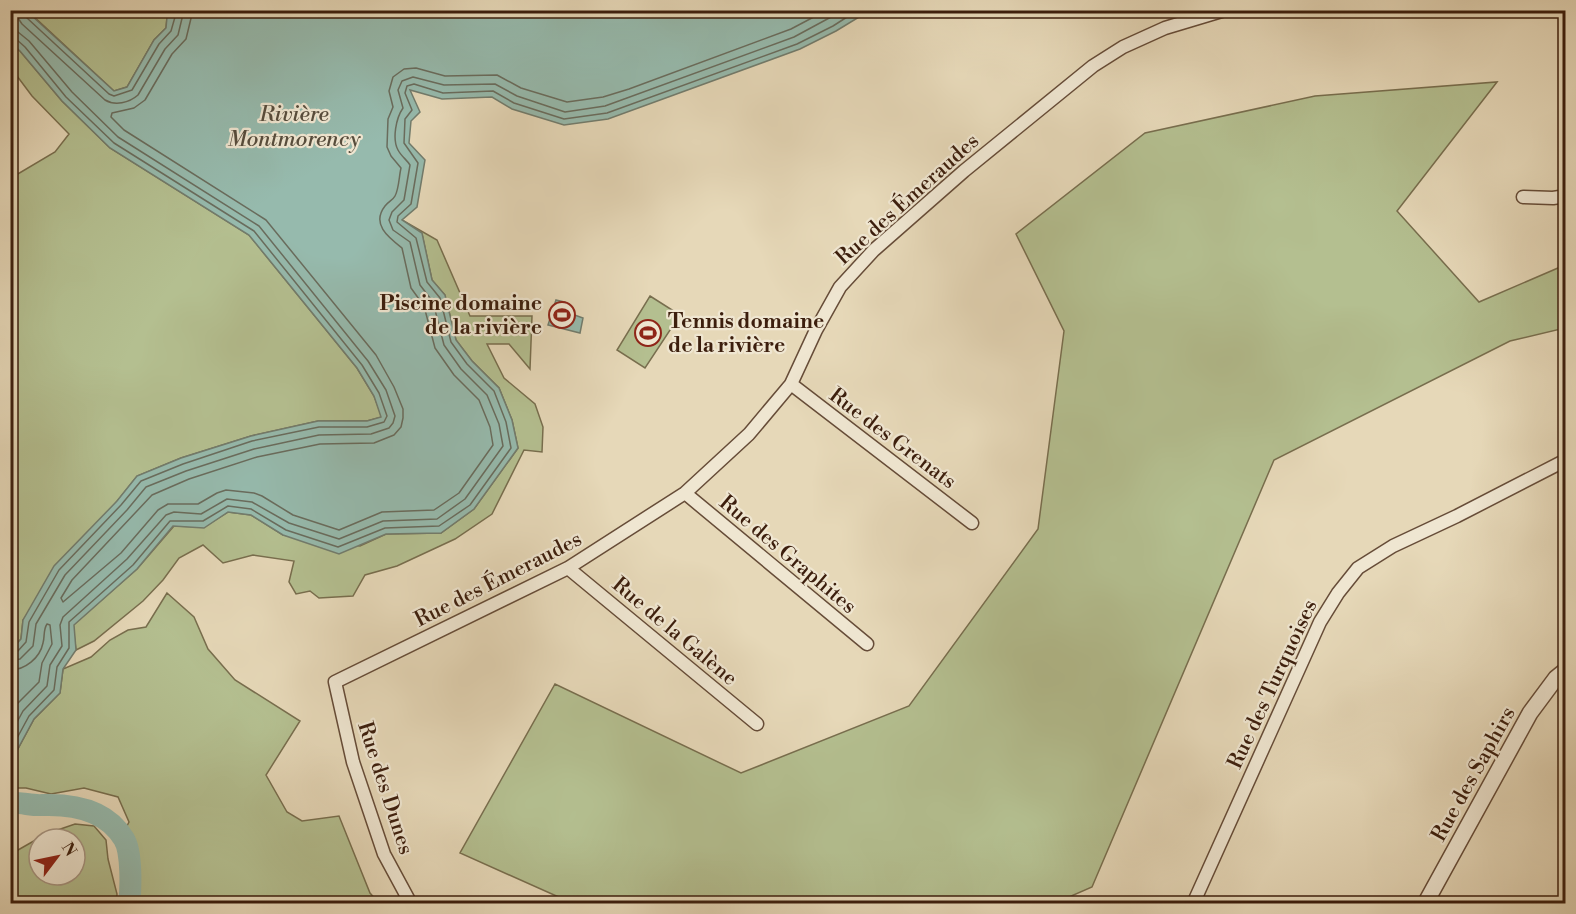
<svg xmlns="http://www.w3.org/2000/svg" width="1576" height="914" viewBox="0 0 1576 914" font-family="'Libre Bodoni',serif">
<rect width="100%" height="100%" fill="#e6d8b8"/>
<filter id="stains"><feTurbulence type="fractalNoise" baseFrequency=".00333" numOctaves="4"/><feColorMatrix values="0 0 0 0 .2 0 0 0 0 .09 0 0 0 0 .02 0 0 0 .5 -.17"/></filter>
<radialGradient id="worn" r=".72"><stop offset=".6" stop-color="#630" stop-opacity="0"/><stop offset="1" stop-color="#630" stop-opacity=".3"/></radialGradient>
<path fill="#b4bf90" stroke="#786e4e" stroke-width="1.5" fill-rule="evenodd" d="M 31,10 L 173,11 L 167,17 L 166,28 L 154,40 L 127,87 L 114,91 L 30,13 Z
M 11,43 L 20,51 L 62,101 L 110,148 L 249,235 L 357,368 L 374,396 L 382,417 L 367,421 L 318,421 L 251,436 L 181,458 L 137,476 L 23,620 L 21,639 L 11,650 L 11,178 L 55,152 L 69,134 L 32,96 L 11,68 Z
M 1497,82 L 1397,211 L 1479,302 L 1565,265 L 1565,328 L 1510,341 L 1274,460 L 1092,887 L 1053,904 L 572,903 L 460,853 L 555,684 L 741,773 L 909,706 L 1038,529 L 1064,331 L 1016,234 L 1145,133 L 1315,96 Z
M 402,220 L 437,240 L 470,316 L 532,316 L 530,369 L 509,344 L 487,344 L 504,378 L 535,404 L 543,427 L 542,452 L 524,450 L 492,514 L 455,539 L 397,566 L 365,575 L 353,596 L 319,598 L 310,591 L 296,594 L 289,582 L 294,561 L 253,555 L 223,563 L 203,545 L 179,558 L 163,580 L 143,601 L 94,641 L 76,650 L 73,625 L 137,569 L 174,526 L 204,527 L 228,512 L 251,515 L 283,535 L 360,546 L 386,534 L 441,533 L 474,509 L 518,448 L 512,420 L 499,388 L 472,361 L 456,340 L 445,295 L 432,280 L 422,234 Z
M 650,296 L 680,315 L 645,368 L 617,350 Z
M 167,593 L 194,617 L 208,649 L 235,680 L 300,721 L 266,775 L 287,812 L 302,821 L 339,816 L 370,893 L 379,903 L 135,903 L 125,881 L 118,843 L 129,822 L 118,797 L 84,788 L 51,794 L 26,788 L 12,788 L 13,758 L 34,719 L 60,693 L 63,669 L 91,657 L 110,640 L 128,630 L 146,627 Z
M 75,824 L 94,826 L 106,840 L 108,859 L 117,894 L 116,903 L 11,903 L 11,854 L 46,834 ZM 39,839 L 75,839 L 75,875 L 39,875 Z"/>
<path fill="#96baad" stroke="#727c6d" stroke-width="1.5" d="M 11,10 L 31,11 L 30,14 L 114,91 L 127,87 L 154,40 L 166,28 L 167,17 L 173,11 L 869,11 L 836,31 L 800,49 L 608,119 L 564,125 L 512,109 L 492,97 L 442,99 L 410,90 L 420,112 L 411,121 L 409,143 L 425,160 L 417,207 L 402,220 L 422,233 L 432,280 L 445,295 L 456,340 L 472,361 L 499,388 L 512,420 L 518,448 L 474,509 L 441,533 L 386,534 L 339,554 L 283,535 L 251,515 L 228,512 L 204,528 L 173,526 L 137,569 L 74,625 L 76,650 L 63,669 L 60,693 L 34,719 L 13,758 L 11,795 L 11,650 L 21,639 L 23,620 L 54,566 L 117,501 L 137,476 L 181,458 L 251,436 L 318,421 L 367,421 L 381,417 L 374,396 L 357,368 L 249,235 L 110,148 L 62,101 L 20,51 L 11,43 Z
M 556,300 L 565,302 L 566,312 L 583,318 L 580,333 L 548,325 Z"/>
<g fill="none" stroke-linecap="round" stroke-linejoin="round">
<path stroke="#696c5d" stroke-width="1.5" d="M 17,10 L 18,18 L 22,24 L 105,100 C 115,106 129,103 138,95 L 165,49 L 178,35 L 184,10
M 25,10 L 27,18 L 109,94 L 114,96 L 132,90 L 159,44 L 171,31 L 177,10
M 193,10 L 186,39 L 172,54 L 145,100 L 134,108 L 112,113 L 111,117 L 124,130 L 266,220 L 376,355 L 394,387 L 403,409 L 403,418 L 401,427 L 394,435 L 374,443 L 320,444 L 257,457 L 189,479 L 152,495 L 72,580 L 61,598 L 63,602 L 121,553 L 158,510 L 168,504 L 198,504 L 217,493 L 226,490 L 254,493 L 262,496 L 293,515 L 339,530 L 382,512 L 434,510 L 459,493 L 493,445 L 490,427 L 479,400 L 454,375 L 435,348 L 424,306 L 411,288 L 402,248 C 388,237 371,224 385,206 C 388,202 393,200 395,196 C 399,189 399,176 401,168 L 391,156 L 387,147 L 388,119 L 393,107 L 389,91 L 393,77 L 404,69 L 416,68 L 445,76 L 497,75 L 521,88 L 567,102 L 603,97 L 629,89 L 791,29 L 827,10
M 10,31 L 18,32 L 29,41 L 72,92 L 118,137 L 259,226 L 368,361 L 386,390 L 395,416 L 393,423 L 389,428 L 371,434 L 319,435 L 254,449 L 186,471 L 146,487 L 127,510 L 65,575 L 36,624 L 33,646 L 20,659 L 10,661
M 10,39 L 16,39 L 25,47 L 66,97 L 114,143 L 254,231 L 362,365 L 379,393 L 387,416 L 384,422 L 367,427 L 319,427 L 252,441 L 183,464 L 141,481 L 121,505 L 59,570 L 29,622 L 26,642 L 17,652 L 10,654
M 10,670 C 25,670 40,658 43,643 C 45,636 43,630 47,624 L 50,625 L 52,644 L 42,663 L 39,682 L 17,704 L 10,715
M 10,735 L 23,711 L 47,686 L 50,665 L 62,646 L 60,625 L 63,617 L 127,559 L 166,515 L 174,512 L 201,514 L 227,499 L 252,502 L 289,523 L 339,539 L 383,521 L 437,519 L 465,499 L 503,446 L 499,424 L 487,395 L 461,369 L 444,345 L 433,302 L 420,285 L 410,242 L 393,230 L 389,220 L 392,212 L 404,200 L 410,165 C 407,160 401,156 398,150 C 392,139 396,118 403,108 L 398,90 L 402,81 L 413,77 L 444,85 L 495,84 L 517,96 L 565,112 L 605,106 L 794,37 L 844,10
M 10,751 L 29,716 L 54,690 L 57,667 L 69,648 L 69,622 L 133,565 L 170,521 L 203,521 L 228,506 L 251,509 L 286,530 L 338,547 L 385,528 L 439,526 L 470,505 L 511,448 L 506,422 L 494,391 L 467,364 L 451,342 L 440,298 L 427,282 L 416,238 L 397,222 L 398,216 L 411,204 L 418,163 L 404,143 L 405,119 L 412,110 L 405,93 L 407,86 L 414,84 L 443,93 L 493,91 L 514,103 L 564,119 L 607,113 L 797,44 L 833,26 L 858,10"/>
<path stroke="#96baad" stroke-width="22" d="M 10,803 C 21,802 32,806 43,805 C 74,804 107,810 124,839 C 132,852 131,889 129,904"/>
<defs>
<path id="minor" d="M 1523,197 L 1553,198 L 1566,196
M 791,384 L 972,523
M 685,493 L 867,644
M 568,568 L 757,724
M 411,904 L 384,854 L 353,762 L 335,682 L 568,568 L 685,493 L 749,434 L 791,384 L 816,330 L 840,287 L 874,250 L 964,171 L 1093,66 L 1123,47 L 1165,28 L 1225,10
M 1193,904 L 1320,622 L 1338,593 L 1358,568 L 1393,546 L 1457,516 L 1566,460"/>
<path id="tertiary" d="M 1425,904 L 1530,713 L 1556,678 L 1566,670"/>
</defs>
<use href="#minor" stroke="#664c38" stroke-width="15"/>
<use href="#tertiary" stroke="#664c38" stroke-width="18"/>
<use href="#minor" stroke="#efe6d1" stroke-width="12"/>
<use href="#tertiary" stroke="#efe6d1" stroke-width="15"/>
</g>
<defs>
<symbol id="stadium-ring" viewBox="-11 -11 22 22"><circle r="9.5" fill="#efe6d1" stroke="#8f2418" stroke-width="1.5"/><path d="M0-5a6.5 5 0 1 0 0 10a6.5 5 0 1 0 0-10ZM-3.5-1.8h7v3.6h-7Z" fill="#8f2418"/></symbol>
</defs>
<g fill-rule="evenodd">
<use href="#stadium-ring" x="547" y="300" width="30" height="30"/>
<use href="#stadium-ring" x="633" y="318" width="30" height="30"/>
</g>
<g text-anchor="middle" stroke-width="4.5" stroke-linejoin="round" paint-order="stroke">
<g font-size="21" fill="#3c1e0d" stroke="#efe6d1">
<text transform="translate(907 199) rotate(-42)" y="7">Rue des Émeraudes</text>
<text transform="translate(893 438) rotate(37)" y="7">Rue des Grenats</text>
<text transform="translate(788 554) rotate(40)" y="7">Rue des Graphites</text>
<text transform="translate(498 579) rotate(-27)" y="7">Rue des Émeraudes</text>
<text transform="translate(675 631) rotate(40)" y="7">Rue de la Galène</text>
<text transform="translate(1272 684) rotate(-65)" y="7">Rue des Turquoises</text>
<text transform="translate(1473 774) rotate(-61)" y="7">Rue des Saphirs</text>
<text transform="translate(386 788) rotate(72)" y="7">Rue des Dunes</text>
</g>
<g font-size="21" font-weight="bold" fill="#3c1e0d" stroke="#efe6d1" text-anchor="end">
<text x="542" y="310">Piscine domaine<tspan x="542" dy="24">de la rivière</tspan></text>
<text x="668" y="328" text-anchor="start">Tennis domaine<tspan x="668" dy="24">de la rivière</tspan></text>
</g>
<g font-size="22" font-style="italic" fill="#574d3d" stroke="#efe6d1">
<text x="294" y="121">Rivière<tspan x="294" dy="25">Montmorency</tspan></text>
</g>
</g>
<rect width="1576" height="914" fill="none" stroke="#e6d8b8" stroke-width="36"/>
<rect x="12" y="12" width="1552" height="890" fill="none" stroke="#3c1e0d" stroke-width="3"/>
<rect x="18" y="18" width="1540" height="878" fill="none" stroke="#3c1e0d" stroke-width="1.5"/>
<g transform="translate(57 857) rotate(58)"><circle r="28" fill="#efe6d1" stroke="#a79683" stroke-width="1.5"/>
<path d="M0-4.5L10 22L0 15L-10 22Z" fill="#8f2418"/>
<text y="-9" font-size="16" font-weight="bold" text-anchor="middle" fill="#3c1e0d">N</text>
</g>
<rect width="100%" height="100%" filter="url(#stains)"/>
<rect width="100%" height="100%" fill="url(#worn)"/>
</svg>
